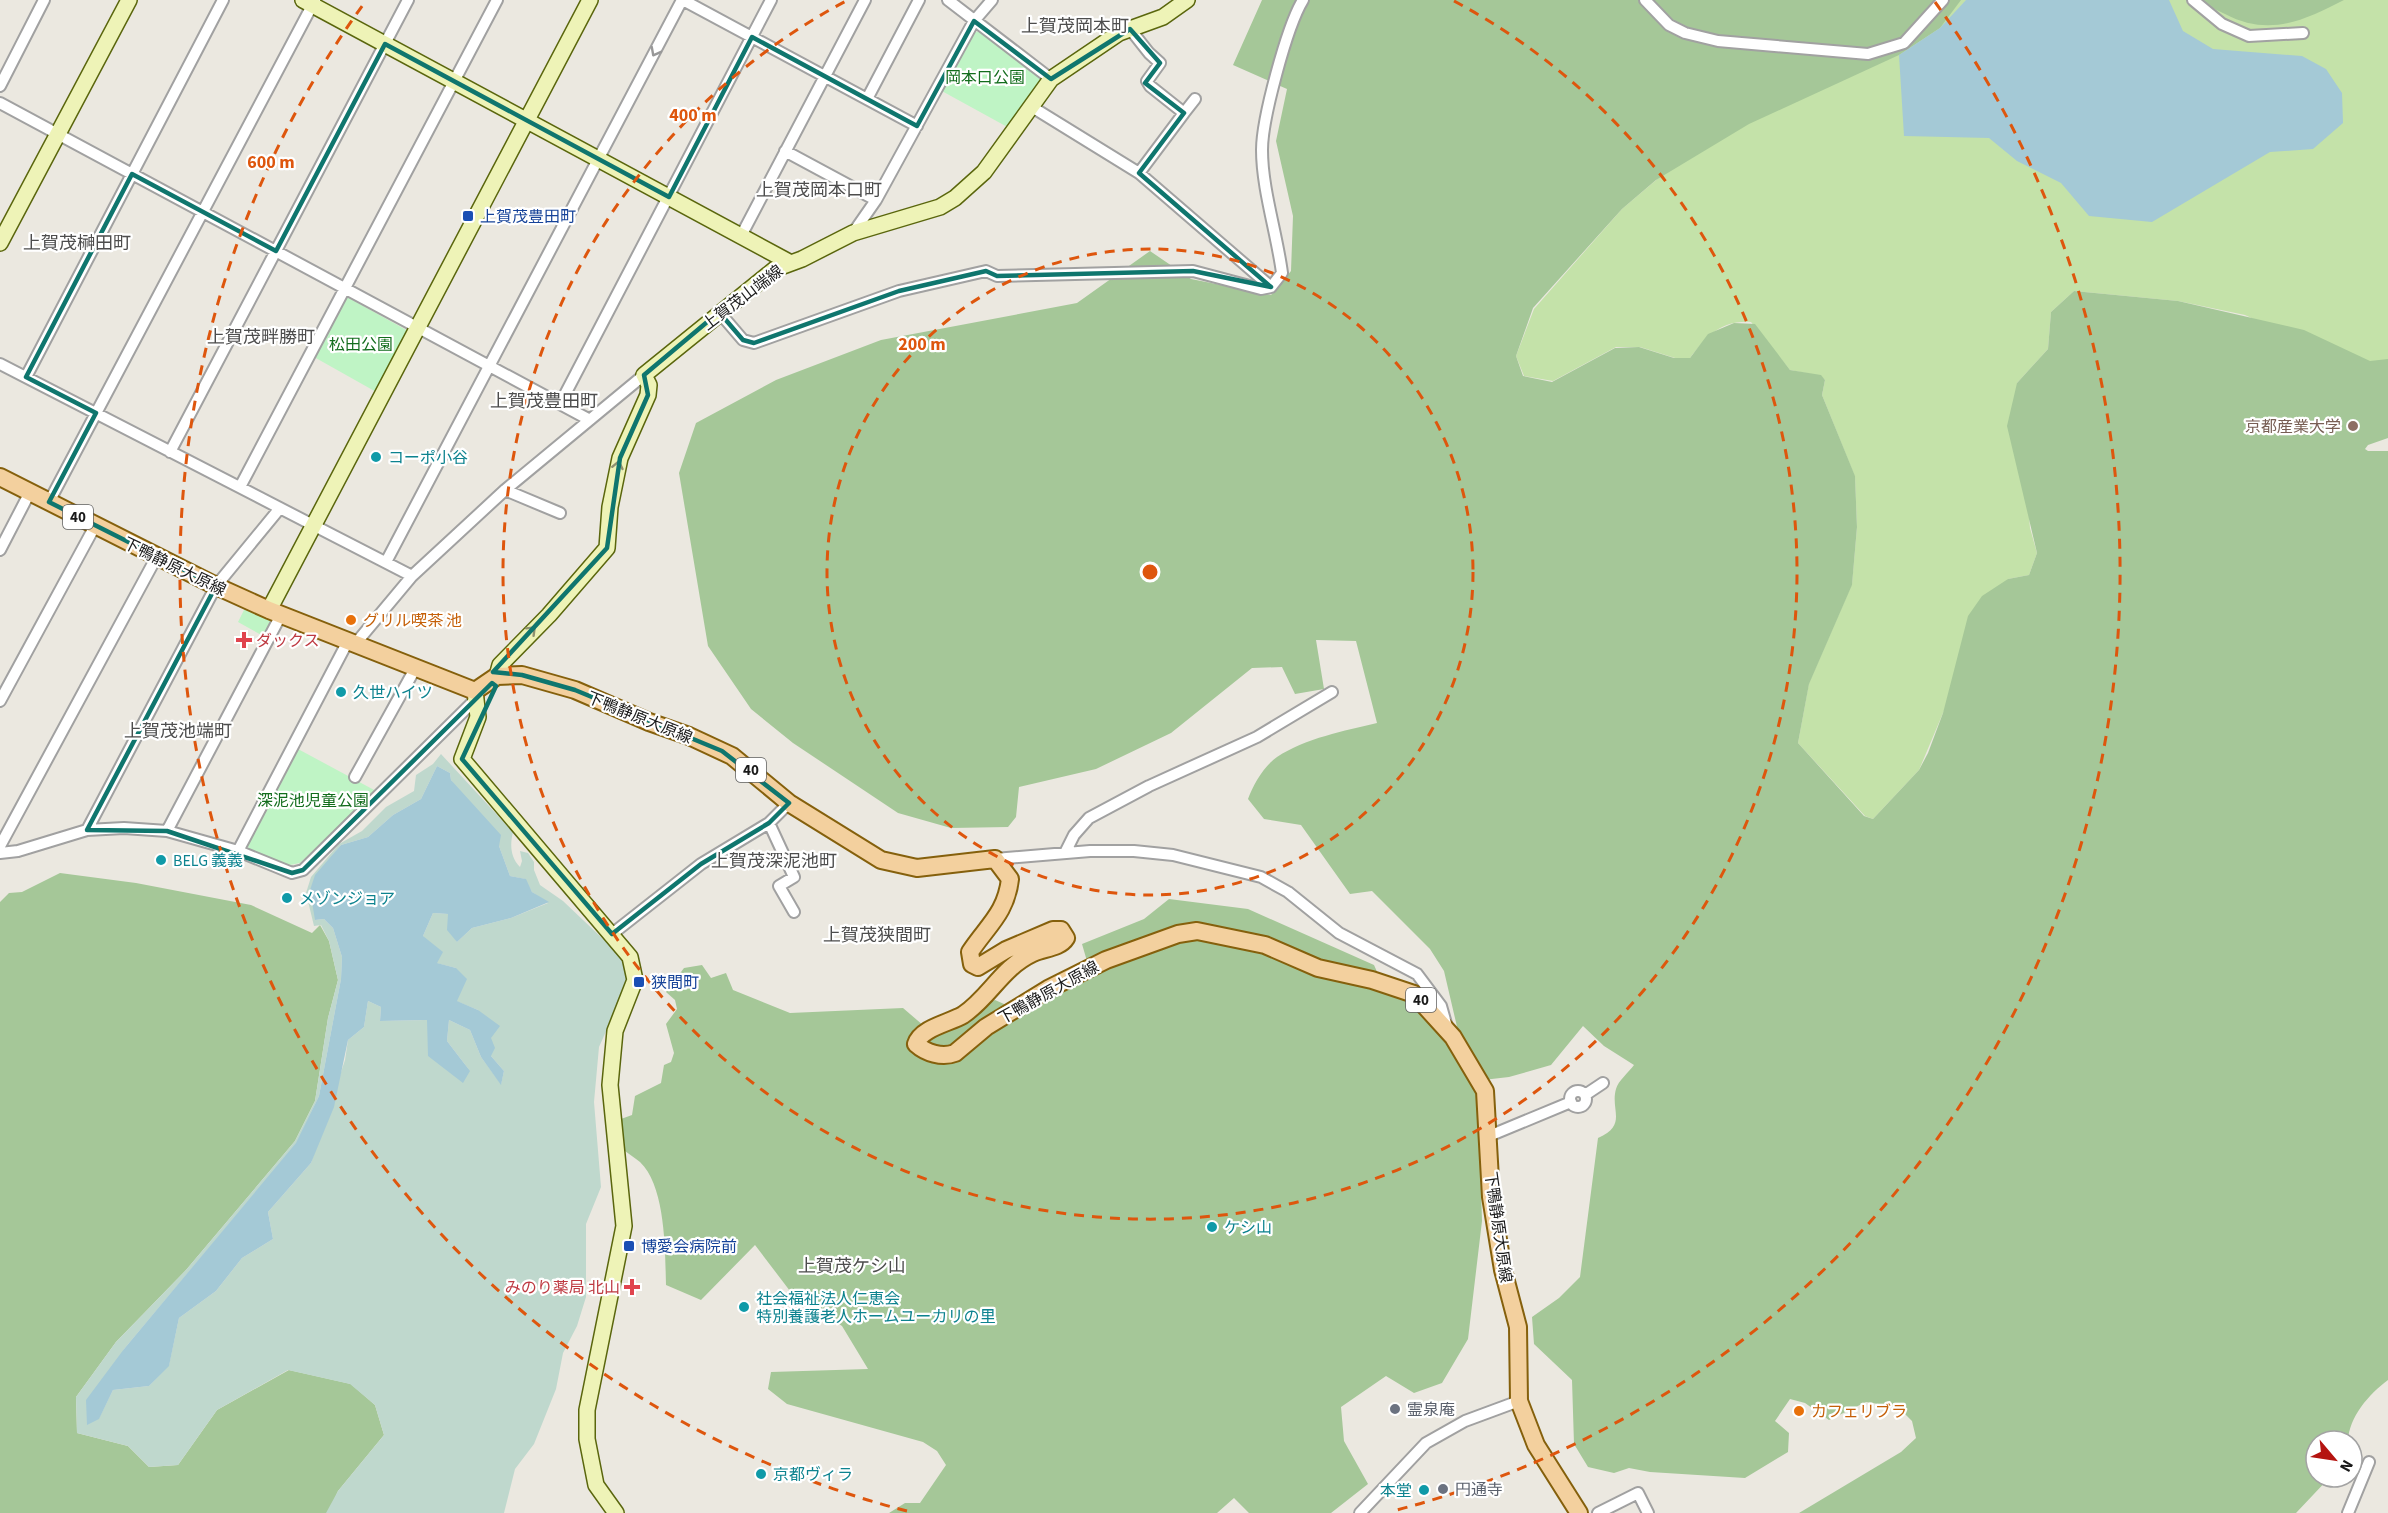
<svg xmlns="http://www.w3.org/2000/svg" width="2388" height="1513" viewBox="0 0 2388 1513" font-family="'Source Sans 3','Noto Sans JP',sans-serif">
<rect width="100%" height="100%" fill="#ebe8e0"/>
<path fill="#c4e2a9" d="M 1913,0 L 2388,0 L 2388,382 L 2245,315 L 2178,301 L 2074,291 L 2051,312 L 2048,349 L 2017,383 L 2030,528 L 2037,553 L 2029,575 L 2008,579 L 1943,713 L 1919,770 L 1873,819 L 1865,816 L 1798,743 L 1809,683 L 1852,584 L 1857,527 L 1855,477 L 1822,395 L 1825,380 L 1821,376 L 1790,370 L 1751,322 C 1721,320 1707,336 1690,358 L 1675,358 L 1640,347 L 1616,347 L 1553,381 L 1524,376 L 1516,356 L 1534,309 L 1622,209 L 1668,170 Z"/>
<path fill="#a5c798" d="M 1262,0 L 1961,0 L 1940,28 L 1899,55 L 1749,124 L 1656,180 L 1622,209 L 1533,308 L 1516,356 L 1523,376 L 1552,382 L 1615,348 L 1639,347 L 1674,358 L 1690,358 L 1708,334 L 1734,323 L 1755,324 L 1790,370 L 1821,375 L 1825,380 L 1822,395 L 1855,476 L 1857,527 L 1852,585 L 1809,684 L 1798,743 L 1864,816 L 1873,819 L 1919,770 L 1928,753 L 1943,713 L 1968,616 L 1982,596 L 2008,579 L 2029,575 L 2037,553 L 2007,426 L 2017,383 L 2048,349 L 2051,312 L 2074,291 L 2178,301 L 2304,330 L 2370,361 L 2388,359 L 2388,438 L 2368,445 L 2365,449 L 2368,451 L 2388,451 L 2388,1380 C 2369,1394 2349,1417 2348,1441 L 2316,1441 L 2316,1477 L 2330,1477 L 2296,1513 L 1799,1513 L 1901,1452 L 1916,1438 L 1912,1421 L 1903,1412 L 1885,1405 L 1866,1402 L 1829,1420 L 1805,1403 L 1790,1399 L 1775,1421 L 1789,1433 L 1788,1452 L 1745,1478 L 1650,1472 L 1629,1468 L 1614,1473 L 1588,1467 L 1574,1444 L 1572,1380 L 1534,1344 L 1532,1317 L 1559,1298 L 1580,1277 L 1598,1138 C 1628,1125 1610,1110 1616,1089 C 1618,1081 1629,1072 1634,1065 L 1604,1046 L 1583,1026 L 1551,1065 L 1509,1077 L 1483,1080 L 1465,1061 L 1444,971 L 1430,949 L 1372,891 L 1350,894 L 1301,825 L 1264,819 L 1248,799 C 1253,785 1264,766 1277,757 C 1306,738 1344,731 1377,723 L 1356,641 L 1316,640 L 1324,689 L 1295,694 L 1282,667 L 1252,668 L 1171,733 L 1096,769 L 1019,787 L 1016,817 L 1008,827 L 951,828 L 898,813 L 793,743 L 751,709 L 708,646 L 679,473 L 696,423 L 776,380 L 881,340 L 1077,303 L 1150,251 L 1191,279 L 1271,295 L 1291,271 L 1293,216 L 1276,141 L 1287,89 L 1233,65 Z
M 2201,0 L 2344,0 C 2303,21 2269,37 2225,14 C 2217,10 2207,6 2201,0 Z
M 60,873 L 136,883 L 251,905 L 312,933 L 320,925 L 329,941 L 338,980 L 328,1018 L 315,1101 L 295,1141 L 186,1270 L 116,1342 L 76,1397 L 77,1433 L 128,1446 L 149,1467 L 178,1465 L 217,1410 L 289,1370 L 351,1384 L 375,1405 L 384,1435 L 338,1491 L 328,1513 L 0,1513 L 0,902 L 9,893 L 22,892 Z
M 1169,899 L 1248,909 L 1374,965 L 1386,992 L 1417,1006 L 1435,1025 L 1484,1107 L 1479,1126 L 1482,1221 L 1468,1339 L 1442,1383 L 1414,1393 L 1386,1376 L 1341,1407 L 1344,1441 L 1368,1484 L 1331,1513 L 1249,1513 L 1234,1498 L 1217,1513 L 889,1513 L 905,1503 L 920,1503 L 946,1465 L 937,1451 L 923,1442 L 787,1404 L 768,1389 L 771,1372 L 868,1369 L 842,1326 L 790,1291 L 755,1245 L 701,1300 L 666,1285 C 665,1251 666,1187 640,1162 C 634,1157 627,1153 621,1148 L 621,1119 L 632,1115 L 635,1096 L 661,1083 L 664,1065 L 671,1062 L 674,1053 L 666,1024 L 677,1009 L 675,1000 L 666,992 L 684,968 L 702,965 L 711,978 L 726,973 L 733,990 L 790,1013 L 903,1008 L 924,1026 L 995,1000 L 1022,1012 L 1091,975 L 1082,944 L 1144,919 Z"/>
<path fill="#bfd8cd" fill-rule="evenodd" d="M 441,754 L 513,832 C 510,844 510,857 520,867 L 522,861 L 520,851 L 528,853 L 534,862 L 534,870 L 540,885 L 563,901 L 623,958 L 627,970 L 626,987 L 599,1047 L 594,1102 L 601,1187 L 586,1224 L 586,1297 L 577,1326 L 563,1353 L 556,1389 L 534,1444 L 515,1469 L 504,1513 L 326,1513 L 338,1491 L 384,1435 L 375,1405 L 350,1384 L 288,1370 L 217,1410 L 178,1465 L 149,1467 L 128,1446 L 77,1433 L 76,1397 L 116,1342 L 186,1270 L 295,1141 L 315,1101 L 328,1018 L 338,980 L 329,941 L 321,925 L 314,926 L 306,893 L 311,877 L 339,844 L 362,831 L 386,807 L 414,791 L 416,775 L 433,764 ZM 437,766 L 450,773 L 451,780 L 499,846 L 510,876 L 525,879 L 532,892 L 548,903 L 511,918 L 472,928 L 457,942 L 448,914 L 433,913 L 423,936 L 436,963 L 456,968 L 456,1001 L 478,1010 L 491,1056 L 504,1071 L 501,1084 L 481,1057 L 470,1030 L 449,1020 L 447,1041 L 470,1071 L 427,1020 L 380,1021 L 381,1007 L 368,1001 L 364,1027 L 348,1040 L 345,1060 L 311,1163 L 268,1212 L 273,1239 L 242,1258 L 216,1291 L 179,1318 L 169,1365 L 149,1386 L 113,1390 L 99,1418 L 124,1349 L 297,1143 L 319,1096 L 341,979 L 342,957 L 333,928 L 324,919 L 315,920 L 330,859 L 341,845 L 368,837 L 393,815 L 421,799 Z"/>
<path fill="#bff4c5" d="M 979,31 L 1045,82 L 1011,129 L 940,90 L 971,34 Z
M 347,297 L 410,332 L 378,393 L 314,357 Z
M 245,608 L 269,618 L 271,625 L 265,637 L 238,622 Z
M 298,749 L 376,791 L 300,863 L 290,865 L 249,851 L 247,842 Z"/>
<path fill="#a4c9d6" d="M 1966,0 L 2169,0 L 2183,31 L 2213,49 L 2302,56 L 2326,69 L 2342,93 L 2343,123 L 2313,149 L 2270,152 L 2152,222 L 2089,216 L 2061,183 L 2017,161 L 1989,138 L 1904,136 L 1899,55 L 1940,28 Z
M 437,766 L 450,773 L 451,780 L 501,835 L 499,846 L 510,876 L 526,879 L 532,892 L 549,902 L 511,918 L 472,928 L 457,942 L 447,930 L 448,914 L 433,913 L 423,936 L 443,952 L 437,963 L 456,968 L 467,979 L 457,1001 L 478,1010 L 500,1026 L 491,1038 L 495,1048 L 491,1056 L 504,1071 L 501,1085 L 481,1057 L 470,1030 L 449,1020 L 447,1041 L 470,1071 L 463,1083 L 428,1056 L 427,1020 L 380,1021 L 381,1007 L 368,1001 L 364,1027 L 348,1040 L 334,1107 L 311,1163 L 268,1212 L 273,1239 L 242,1258 L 216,1291 L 179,1318 L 169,1366 L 149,1386 L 113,1390 L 99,1419 L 87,1425 L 86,1400 L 124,1349 L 296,1143 L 319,1096 L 341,979 L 342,957 L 333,928 L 324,919 L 315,920 L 310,890 L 315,875 L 341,845 L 368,837 L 393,815 L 421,799 Z"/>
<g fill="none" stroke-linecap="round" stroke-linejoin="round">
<defs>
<path id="street" d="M 683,0 L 917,126
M 948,0 L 1051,79
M 1645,0 L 1669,25 L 1685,33 L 1718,41 L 1868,54 L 1904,43 L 1943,0
M 2193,0 L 2222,24 L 2249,36 L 2303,33
M 1130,29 L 1149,53 L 1160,63 L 1147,81 L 1150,86 L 1184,113 L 1139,173
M 0,86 L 44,0
M 867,99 L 919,0
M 0,103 L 588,419
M 1032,107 L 1139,173 L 1271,287 L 1282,273 C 1277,234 1262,189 1262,150 C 1262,119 1287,26 1303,0
M 1184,113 L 1195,99
M 785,151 L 876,200
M 853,233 L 876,200 L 974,21 L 992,0
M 741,236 L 865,0
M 719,312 L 743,340 L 754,343 L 899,291 L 986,271 L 997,276 L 1193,271 L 1261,289 L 1271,287
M 0,364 L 412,576
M 26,377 L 223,0
M 560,404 L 771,0
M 170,452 L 408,0
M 240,487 L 497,0
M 505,490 L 560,513
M 49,502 L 315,0
M 0,550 L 30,492
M 386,562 L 682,0
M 356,643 L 412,576 L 505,490 L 644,375
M 0,701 L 95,526
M 355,777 L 416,667
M 769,823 L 794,877 L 779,886 L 794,912
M 87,830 L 216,586 L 280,508
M 167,831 L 281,615
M 0,846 L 156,558
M 238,851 L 348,641
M 0,853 L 18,851 L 87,830 L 124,828 L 167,831 L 238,851 L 292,873 L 303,870 L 478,697
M 1065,853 L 1074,835 L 1089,818 L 1149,786 L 1257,737 L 1332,692
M 995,859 L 1090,851 L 1134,851 L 1173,855 L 1261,877 L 1288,892 L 1339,933 L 1417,974 L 1441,1006 L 1447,1027
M 612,934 L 701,864 L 769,823 L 789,803
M1570 1099a8 8 0 1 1 16 0a8 8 0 1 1-16 0Z
M 1585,1095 L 1603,1083
M 1489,1136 L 1571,1102
M 1360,1513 L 1426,1443 L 1465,1421 L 1519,1401
M 1598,1513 L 1638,1493 L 1648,1513
M 2348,1513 L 2369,1462"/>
<path id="secondary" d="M 303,0 L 789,262
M 0,243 L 129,0
M 269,610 L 590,0
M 497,676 L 500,665 L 549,615 L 607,548 L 610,507 L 620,458 L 648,395 L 649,385 L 644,375 L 775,269 L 802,259 L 853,233 L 940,207 L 955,198 L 984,172 L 1051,79 L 1119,33 L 1163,17 L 1187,0
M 475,691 L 478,717 L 462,759 L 630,957 L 635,980 L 615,1031 L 610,1085 L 624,1226 L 587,1410 L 587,1439 L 596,1485 L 616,1513"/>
<path id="primary" d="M 0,477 L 216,586 L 269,610 L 475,691 L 497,676 L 522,675 L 575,690 L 649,722 L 689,736 L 732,756 L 789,803 L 881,860 L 917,868 L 995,859 L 1010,879 C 1006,913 988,925 970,952 L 972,964 L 978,967 L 1006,950 L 1053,930 L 1061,930 L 1066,938 C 1060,948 1043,948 1033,953 C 1001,968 990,997 963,1015 C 949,1023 921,1028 916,1044 C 926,1053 942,1058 955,1053 L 986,1027 L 1048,989 L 1106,960 L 1178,934 L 1197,931 L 1265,945 L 1318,968 L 1372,980 L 1414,994 L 1453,1037 L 1485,1091 L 1491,1197 L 1503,1270 L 1518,1327 L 1519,1401 L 1536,1445 L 1579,1513"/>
</defs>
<use href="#street" stroke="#a1a1a1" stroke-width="14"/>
<use href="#secondary" stroke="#5a660d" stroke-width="18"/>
<use href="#primary" stroke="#85600c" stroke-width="20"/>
<use href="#street" stroke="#fff" stroke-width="10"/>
<use href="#secondary" stroke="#eef3b7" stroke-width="15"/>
<use href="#primary" stroke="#f3d09e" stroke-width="16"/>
</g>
<defs><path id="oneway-chevron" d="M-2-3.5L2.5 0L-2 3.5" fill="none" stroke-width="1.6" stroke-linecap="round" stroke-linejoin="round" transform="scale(1.5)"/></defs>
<use stroke="#989898" href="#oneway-chevron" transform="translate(655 52) rotate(118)"/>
<g stroke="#8f9170">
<use href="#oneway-chevron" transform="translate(618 465) rotate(-78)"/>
<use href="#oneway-chevron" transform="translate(532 630) rotate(-45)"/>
</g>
<path fill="none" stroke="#0f766e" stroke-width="4.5" stroke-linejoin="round" d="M 974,21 L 1051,79 L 1130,29 L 1160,63 L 1145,83 L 1184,113 L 1139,173 L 1271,287 L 1193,271 L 997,276 L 986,271 L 899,291 L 754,343 L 743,340 L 719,312 L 644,375 L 648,395 L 620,458 L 607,548 L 493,672 L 522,675 L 575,690 L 722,751 L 789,803 L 769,823 L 701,864 L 612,934 L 462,759 L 496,686 L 492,683 L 303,870 L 292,873 L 167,831 L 87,830 L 216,586 L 49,502 L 96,413 L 26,377 L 132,174 L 276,251 L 385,44 L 669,197 L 752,37 L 917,126 Z"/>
<g fill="none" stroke="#de560d" stroke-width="3" stroke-dasharray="10 8">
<circle cx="1150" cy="572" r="323"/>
<path d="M1454 1A647 647 0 1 1 846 1"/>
<path d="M907 1511A970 970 0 0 1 365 2M1935 2A970 970 0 0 1 1393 1511"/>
</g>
<g fill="#1a4fb4" stroke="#fff" stroke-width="2">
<rect x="462" y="210" width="12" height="12" rx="3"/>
<rect x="633" y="976" width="12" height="12" rx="3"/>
<rect x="623" y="1240" width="12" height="12" rx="3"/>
</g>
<circle fill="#8d6e63" stroke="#fff" stroke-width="2" cx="2353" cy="426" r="6"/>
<g fill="#0f9aa8" stroke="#fff" stroke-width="2">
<circle cx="376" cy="457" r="6"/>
<circle cx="341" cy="692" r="6"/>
<circle cx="161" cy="860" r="6"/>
<circle cx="287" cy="898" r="6"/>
<circle cx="1212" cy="1227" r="6"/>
<circle cx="744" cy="1307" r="6"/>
<circle cx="761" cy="1474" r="6"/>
<circle cx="1424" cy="1490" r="6"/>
</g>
<g fill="#e8710a" stroke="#fff" stroke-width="2">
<circle cx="351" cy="620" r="6"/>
<circle cx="1799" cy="1411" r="6"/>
</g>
<g fill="#e0444e" stroke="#fff" stroke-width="2">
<path d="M241 631h6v6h6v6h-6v6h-6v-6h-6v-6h6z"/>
<path d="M629 1278h6v6h6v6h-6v6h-6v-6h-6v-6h6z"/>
</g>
<g fill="#6b7280" stroke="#fff" stroke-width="2">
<circle cx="1395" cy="1409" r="6"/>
<circle cx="1443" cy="1489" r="6"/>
</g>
<g text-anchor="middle" stroke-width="4.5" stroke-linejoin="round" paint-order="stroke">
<g fill="#fff" stroke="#5f5f5f" stroke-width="1.5">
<rect x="63" y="505" width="30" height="24" rx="4.5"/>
<rect x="736" y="758" width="30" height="24" rx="4.5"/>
<rect x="1406" y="988" width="30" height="24" rx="4.5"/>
</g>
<g font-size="15" font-weight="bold" fill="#1a1a1a">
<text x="78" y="522">40</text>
<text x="751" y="775">40</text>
<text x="1421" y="1005">40</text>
</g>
<g font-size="16" fill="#136d1d" stroke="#fff">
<text x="985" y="83">岡本口公園</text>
<text x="361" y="350">松田公園</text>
<text x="313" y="806">深泥池児童公園</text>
</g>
<g font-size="16" fill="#164399" stroke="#fff" text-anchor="start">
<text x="480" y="222">上賀茂豊田町</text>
<text x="651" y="988">狭間町</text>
<text x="641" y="1252">博愛会病院前</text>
</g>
<g font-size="16" fill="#1a1a1a" stroke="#fff">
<text transform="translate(742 297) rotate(-37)" y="6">上賀茂山端線</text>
<text transform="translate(175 566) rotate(26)" y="6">下鴨静原大原線</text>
<text transform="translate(640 717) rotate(22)" y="6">下鴨静原大原線</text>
<text transform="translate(1048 992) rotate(-29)" y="6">下鴨静原大原線</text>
<text transform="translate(1499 1227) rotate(82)" y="6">下鴨静原大原線</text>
</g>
<g font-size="16" fill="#785e54" stroke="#fff" text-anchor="end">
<text x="2341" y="432">京都産業大学</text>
</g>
<g font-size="16" fill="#0d838f" stroke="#fff" text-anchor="start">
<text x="388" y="463">コーポ小谷</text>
<text x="353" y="698">久世ハイツ</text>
<text x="173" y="866">BELG 義義</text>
<text x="299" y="904">メゾンジョア</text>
<text x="1224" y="1233">ケシ山</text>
<text x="756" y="1304">社会福祉法人仁恵会<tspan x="756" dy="18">特別養護老人ホームユーカリの里</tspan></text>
<text x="773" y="1480">京都ヴィラ</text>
<text x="1412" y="1496" text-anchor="end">本堂</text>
</g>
<g font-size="16" fill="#c56008" stroke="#fff" text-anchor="start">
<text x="363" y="626">グリル喫茶 池</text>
<text x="1811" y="1417">カフェリブラ</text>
</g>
<g font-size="16" fill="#be3a42" stroke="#fff" text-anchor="start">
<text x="256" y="646">ダックス</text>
<text x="620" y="1293" text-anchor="end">みのり薬局 北山</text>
</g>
<g font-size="16" fill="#5b616d" stroke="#fff" text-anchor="start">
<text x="1407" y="1415">霊泉庵</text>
<text x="1455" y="1495">円通寺</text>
</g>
<g font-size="18" fill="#4d4d4d" stroke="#fff">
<text x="1075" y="32">上賀茂岡本町</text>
<text x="819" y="196">上賀茂岡本口町</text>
<text x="77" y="249">上賀茂榊田町</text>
<text x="261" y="343">上賀茂畔勝町</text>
<text x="544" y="407">上賀茂豊田町</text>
<text x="178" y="737">上賀茂池端町</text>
<text x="774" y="867">上賀茂深泥池町</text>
<text x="877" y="941">上賀茂狭間町</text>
<text x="852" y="1272">上賀茂ケシ山</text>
</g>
</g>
<circle cx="1150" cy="572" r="9" fill="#de560d" stroke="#fff" stroke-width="3"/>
<g font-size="18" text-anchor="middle" font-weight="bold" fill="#de560d" stroke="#fff" stroke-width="4.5" stroke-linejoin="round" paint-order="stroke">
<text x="693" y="121">400 m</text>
<text x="271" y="168">600 m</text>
<text x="922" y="350">200 m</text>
</g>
<g transform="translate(2334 1459) rotate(119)"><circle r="28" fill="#ffffff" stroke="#a3a3a3" stroke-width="1.5"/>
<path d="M0-4.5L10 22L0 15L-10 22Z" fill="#b51410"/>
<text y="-9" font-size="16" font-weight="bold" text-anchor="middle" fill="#1a1a1a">N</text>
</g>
</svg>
